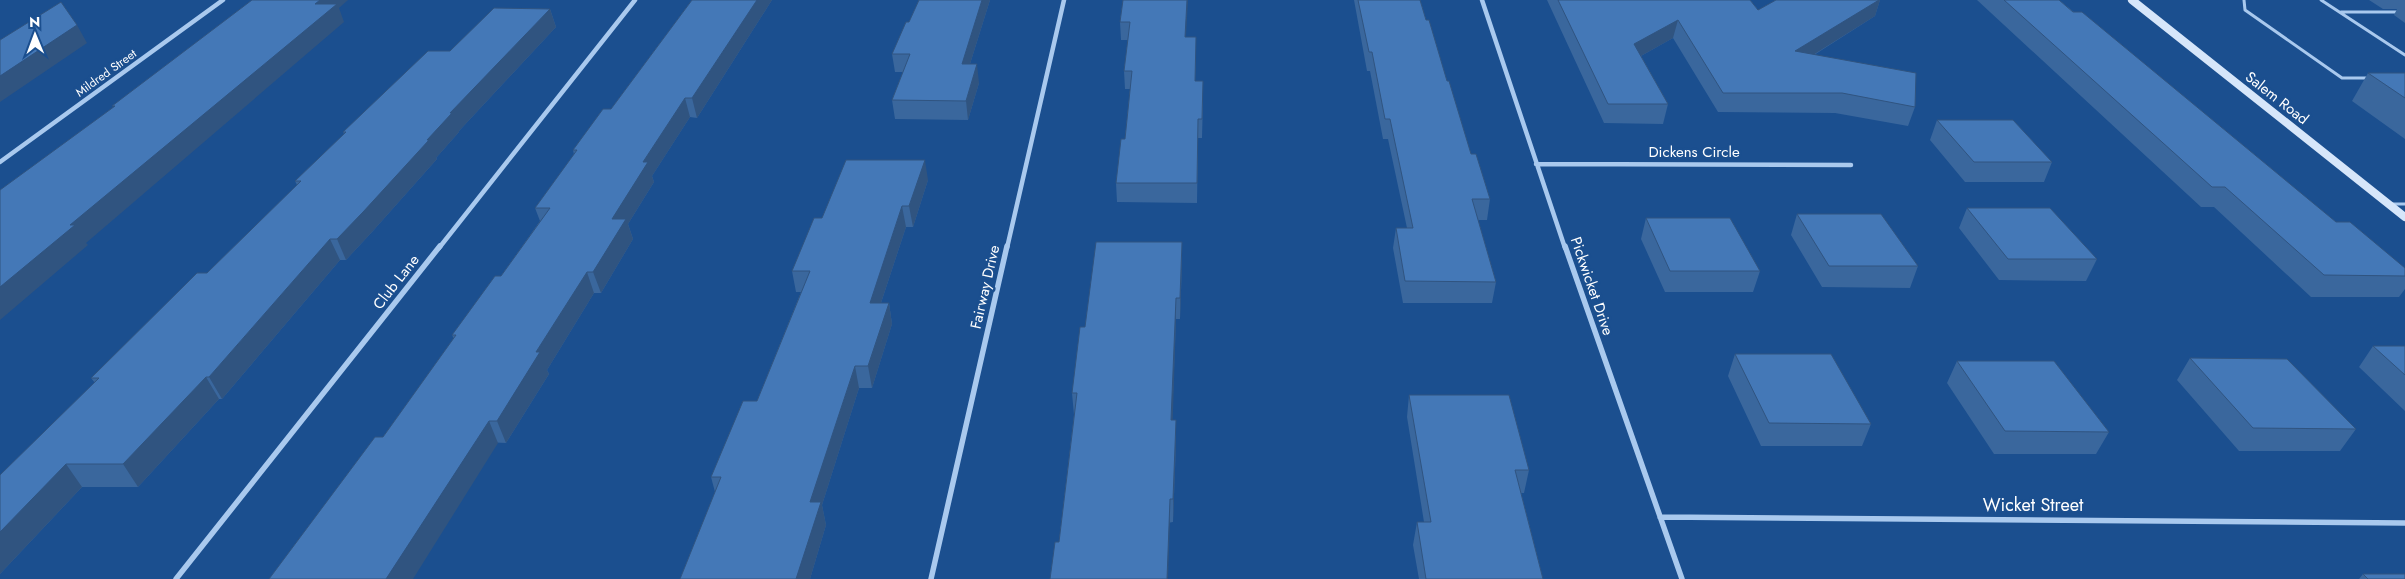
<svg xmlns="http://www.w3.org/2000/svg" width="2405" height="579" viewBox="0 0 2405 579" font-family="Jost,sans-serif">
<rect width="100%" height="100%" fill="#1b4f8f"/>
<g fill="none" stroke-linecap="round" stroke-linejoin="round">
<path stroke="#a9c9ee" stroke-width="3" d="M 2244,0 L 2245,10 L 2342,78 L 2370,78
M 2321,0 L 2405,55
M 2341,12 L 2405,12
M 2391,204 L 2405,204"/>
<path stroke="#a9c9ee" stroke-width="4.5" d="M 1482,0 L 1565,248
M 0,162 L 223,0
M 1536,164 L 1851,165
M 439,248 L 635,0
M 1007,248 L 1064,0"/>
<path stroke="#a9c9ee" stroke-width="5.5" d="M 1565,246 L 1682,579
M 1660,517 L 2405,523
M 176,579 L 440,246
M 931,579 L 1007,246"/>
<path stroke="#d6e6fa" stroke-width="8" d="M 2132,0 L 2405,217"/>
</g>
<path fill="#3a679d" d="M 692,0 L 772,0 L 697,118 L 690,117 L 652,176 L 654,182 L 628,224 L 633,239 L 601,293 L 594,293 L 547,370 L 549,374 L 506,443 L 383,437 L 454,339 L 452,335 L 501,276 L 540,221 L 535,208 L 574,155 L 573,150 L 611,109 Z
M 919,0 L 990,0 L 970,64 L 979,83 L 968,120 L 895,119 L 892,100 L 903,72 L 895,72 L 892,54 L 909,22 Z
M 1123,0 L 1186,37 L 1196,37 L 1195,81 L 1203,100 L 1202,138 L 1198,138 L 1197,203 L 1117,202 L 1116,183 L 1125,139 L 1130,89 L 1125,89 L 1124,71 L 1128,40 L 1121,40 L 1120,22 Z
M 1354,0 L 1420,0 L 1426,20 L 1471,154 L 1490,199 L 1487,220 L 1478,220 L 1496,282 L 1492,303 L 1403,303 L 1393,248 L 1396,228 L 1407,228 L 1388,139 L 1383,139 L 1370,71 L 1367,71 Z
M 1547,0 L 1750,0 L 1758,10 L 1776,0 L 1880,0 L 1875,16 L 1814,55 L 1915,107 L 1908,126 L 1835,113 L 1718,112 L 1673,38 L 1641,56 L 1668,104 L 1663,124 L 1604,123 Z
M 1977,0 L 2059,0 L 2336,222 L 2405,268 L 2405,289 L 2399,297 L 2311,297 L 2214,207 L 2201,207 Z
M 2369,0 L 2405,0 L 2405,23 L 2394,15 L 2397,9 L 2383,9 Z
M 550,9 L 556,27 L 459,131 L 459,132 L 436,158 L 437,159 L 372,232 L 346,260 L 340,260 L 222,399 L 219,399 L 138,487 L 82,487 L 0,574 L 0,475 L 95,383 L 91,378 L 207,273 L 297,185 L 295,181 L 344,134 L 343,132 L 450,51 Z
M 2368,73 L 2405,73 L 2405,139 L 2352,101 Z
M 1937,120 L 2052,162 L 2044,182 L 1965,182 L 1930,140 Z
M 928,180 L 913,227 L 906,227 L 881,303 L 889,303 L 892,324 L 872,388 L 859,388 L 822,505 L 826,525 L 810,579 L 680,579 L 715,492 L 711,477 L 757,401 L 801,292 L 796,292 L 792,271 L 822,218 Z
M 1967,208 L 2097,259 L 2086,281 L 1999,280 L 1959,228 Z
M 1797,214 L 1918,266 L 1910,288 L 1822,287 L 1791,235 Z
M 1646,218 L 1760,271 L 1753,292 L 1665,292 L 1641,239 Z
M 1182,242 L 1182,263 L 1180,319 L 1176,319 L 1172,420 L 1176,420 L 1176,443 L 1173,522 L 1059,542 L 1074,415 L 1072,393 L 1085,327 Z
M 2373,346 L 2405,346 L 2405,411 L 2359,367 Z
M 1735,354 L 1871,424 L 1862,446 L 1761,446 L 1728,376 Z
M 2190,358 L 2356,429 L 2340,451 L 2239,451 L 2177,380 Z
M 1957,361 L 2109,432 L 2096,454 L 1994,454 L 1947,383 Z
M 1409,395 L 1529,470 L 1524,493 L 1521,493 L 1543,579 L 1419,579 L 1413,545 L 1417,522 L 1424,522 L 1407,417 Z
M 2363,574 L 2405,579 L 2359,579 Z"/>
<path fill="#305480" d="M 320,0 L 348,0 L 339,8 L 344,22 L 86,243 L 88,245 L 0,320 L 0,287 L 70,225 Z
M 757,0 L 772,0 L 697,118 L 692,98 Z
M 982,0 L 990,0 L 964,83 L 962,64 Z
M 1187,0 L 1188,0 L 1185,55 L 1185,37 Z
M 1879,0 L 1880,0 L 1875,16 L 1789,70 L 1795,51 Z
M 550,9 L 556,27 L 459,131 L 459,132 L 436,158 L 437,159 L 372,232 L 346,260 L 337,239 L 450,113 Z
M 1678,20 L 1673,38 L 1630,62 L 1634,44 Z
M 77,25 L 87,43 L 0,102 L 0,76 Z
M 977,64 L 979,83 L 968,120 L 966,101 Z
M 685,98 L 690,117 L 652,176 L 654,182 L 628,224 L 633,239 L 601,293 L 593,272 L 612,219 L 643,162 Z
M 925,160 L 928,180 L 913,227 L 909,206 Z
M 902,206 L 906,227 L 874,324 L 870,303 Z
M 330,239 L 340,260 L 222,399 L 209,377 Z
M 1182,242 L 1182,263 L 1180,319 L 1180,298 Z
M 587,272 L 594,293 L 547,370 L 549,374 L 506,443 L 497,421 L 536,352 Z
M 1176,298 L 1176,319 L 1172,443 L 1171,420 Z
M 889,303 L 892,324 L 872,388 L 868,366 Z
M 855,366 L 859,388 L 822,505 L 826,525 L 810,579 L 796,579 L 810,502 Z
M 206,377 L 219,399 L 138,487 L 123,464 Z
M 1176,420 L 1176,443 L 1173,522 L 1173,499 Z
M 489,421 L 498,443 L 413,579 L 386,579 Z
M 66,464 L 82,487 L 0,574 L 0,532 Z
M 1170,499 L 1170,522 L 1168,579 L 1167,579 Z"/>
<path fill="#4478b7" stroke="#305480" d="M 252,0 L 320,0 L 315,4 L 337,4 L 70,225 L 75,225 L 0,287 L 0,190 L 115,106 L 112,106 Z
M 692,0 L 757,0 L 692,98 L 685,98 L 643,162 L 648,162 L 612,219 L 626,219 L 593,272 L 587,272 L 536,352 L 540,352 L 497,421 L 489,421 L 386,579 L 269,579 L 375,437 L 383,437 L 456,335 L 452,335 L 495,276 L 501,276 L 550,208 L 535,208 L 577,150 L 573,150 L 603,109 L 611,109 Z
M 919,0 L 982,0 L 962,64 L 977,64 L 966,101 L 892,100 L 910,54 L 892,54 L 906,22 L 909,22 Z
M 1123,0 L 1187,0 L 1185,37 L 1196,37 L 1195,81 L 1203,81 L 1202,119 L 1198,119 L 1197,183 L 1116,183 L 1121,139 L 1125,139 L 1132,71 L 1124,71 L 1130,22 L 1120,22 Z
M 1358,0 L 1420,0 L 1426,20 L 1429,20 L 1447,81 L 1449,81 L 1471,154 L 1476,154 L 1490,199 L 1472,199 L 1496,282 L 1405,281 L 1396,228 L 1413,228 L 1390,119 L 1385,119 L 1372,52 L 1369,52 Z
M 1558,0 L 1750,0 L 1758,10 L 1776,0 L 1879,0 L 1795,51 L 1916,73 L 1915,107 L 1842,93 L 1723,93 L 1678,20 L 1634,44 L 1668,104 L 1608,104 Z
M 2004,0 L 2059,0 L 2073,12 L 2082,12 L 2336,222 L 2350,222 L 2405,268 L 2405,276 L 2324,275 L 2225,187 L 2212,187 Z
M 61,2 L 77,25 L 0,76 L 0,40 Z
M 494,8 L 550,9 L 450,113 L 452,113 L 427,140 L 429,140 L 363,212 L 337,239 L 330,239 L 209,377 L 206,377 L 123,464 L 66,464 L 0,532 L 0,475 L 99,378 L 91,378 L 197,273 L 207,273 L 301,181 L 295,181 L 346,132 L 343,132 L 428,51 L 450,51 Z
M 2368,73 L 2405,73 L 2405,98 Z
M 1937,120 L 2013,120 L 2052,162 L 1974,162 Z
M 846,160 L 925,160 L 909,206 L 902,206 L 870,303 L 889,303 L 868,366 L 855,366 L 810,502 L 821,502 L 796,579 L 680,579 L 721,477 L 711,477 L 743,401 L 757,401 L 810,271 L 792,271 L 814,218 L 822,218 Z
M 1967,208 L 2050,208 L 2097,259 L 2008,259 Z
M 1797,214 L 1881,214 L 1918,266 L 1829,266 Z
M 1646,218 L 1730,218 L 1760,271 L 1670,271 Z
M 1096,242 L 1182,242 L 1180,298 L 1176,298 L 1171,420 L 1176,420 L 1173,499 L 1170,499 L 1167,579 L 1050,579 L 1055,542 L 1059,542 L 1077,393 L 1072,393 L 1080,327 L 1085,327 Z
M 2373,346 L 2405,346 L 2405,375 Z
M 1735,354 L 1831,354 L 1871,424 L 1769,423 Z
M 2190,358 L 2287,359 L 2356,429 L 2253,428 Z
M 1957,361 L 2054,361 L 2109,432 L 2005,431 Z
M 1409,395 L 1509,395 L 1529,470 L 1515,470 L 1543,579 L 1426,579 L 1417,522 L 1431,522 Z
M 2363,574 L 2405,574 L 2405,579 L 2368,579 Z"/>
<g text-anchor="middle" stroke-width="5" stroke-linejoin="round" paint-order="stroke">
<g font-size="12" fill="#fff" stroke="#1b4f8f">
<text transform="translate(106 73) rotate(-36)" y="4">Mildred Street</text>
</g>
<g font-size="15" fill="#fff" stroke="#1b4f8f">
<text transform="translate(2277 98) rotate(38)" y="5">Salem Road</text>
<text x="1694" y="157">Dickens Circle</text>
<text transform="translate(396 282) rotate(-52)" y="5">Club Lane</text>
<text transform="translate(1592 286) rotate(71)" y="5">Pickwicket Drive</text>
<text transform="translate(985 287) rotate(-77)" y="5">Fairway Drive</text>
</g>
<g font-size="18" fill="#fff" stroke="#1b4f8f">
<text x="2033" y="511">Wicket Street</text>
</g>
</g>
<g transform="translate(35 35) rotate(359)" stroke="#1b4f8f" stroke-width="4" paint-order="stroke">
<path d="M0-4L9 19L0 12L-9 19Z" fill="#ffffff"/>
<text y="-8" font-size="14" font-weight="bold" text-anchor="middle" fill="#ffffff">N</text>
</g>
</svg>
